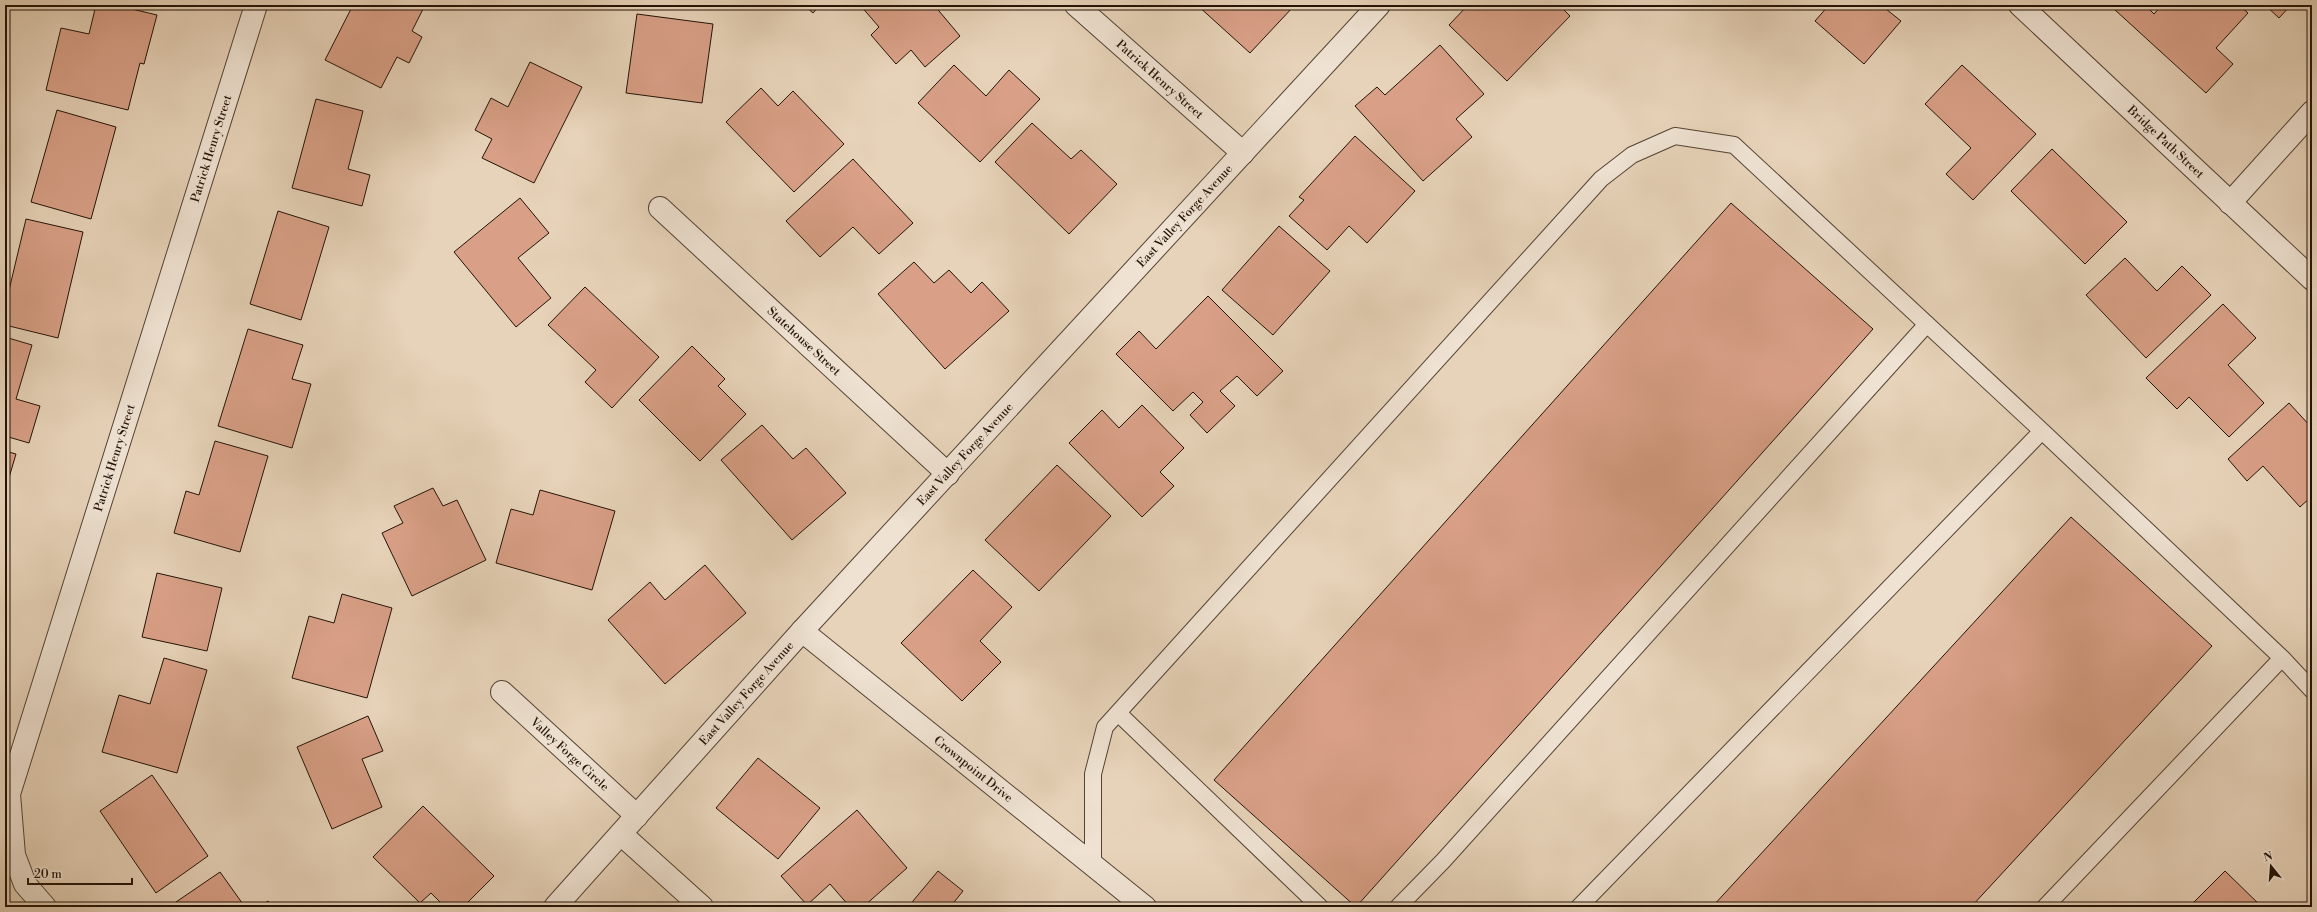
<svg xmlns="http://www.w3.org/2000/svg" width="2317" height="912" viewBox="0 0 2317 912" font-family="'Libre Bodoni',serif">
<rect width="100%" height="100%" fill="#e7d3b9"/>
<filter id="stains"><feTurbulence type="fractalNoise" baseFrequency=".005" numOctaves="4"/><feColorMatrix values="0 0 0 0 .2 0 0 0 0 .09 0 0 0 0 .02 0 0 0 .5 -.17"/></filter>
<radialGradient id="worn" r=".72"><stop offset=".6" stop-color="#630" stop-opacity="0"/><stop offset="1" stop-color="#630" stop-opacity=".3"/></radialGradient>
<path fill="#d9a087" stroke="#231307" d="M 96,5 L 115,5 L 157,15 L 144,64 L 140,63 L 128,110 L 46,90 L 61,28 L 89,34 Z
M 353,5 L 425,5 L 412,31 L 422,37 L 409,63 L 397,57 L 381,88 L 325,60 Z
M 804,5 L 820,5 L 813,13 Z
M 860,5 L 934,5 L 960,36 L 925,67 L 911,50 L 896,64 L 871,35 L 879,27 Z
M 1197,5 L 1290,5 L 1293,7 L 1250,53 Z
M 1468,5 L 1559,5 L 1570,16 L 1507,81 L 1449,25 Z
M 1801,5 L 1810,5 L 1806,9 Z
M 1829,5 L 1881,5 L 1901,21 L 1864,64 L 1815,21 Z
M 2118,5 L 2145,5 L 2154,14 L 2162,5 L 2239,5 L 2248,13 L 2216,48 L 2233,64 L 2206,93 L 2114,9 Z
M 2265,5 L 2291,5 L 2279,18 Z
M 637,14 L 713,24 L 702,103 L 626,93 Z
M 1440,45 L 1484,94 L 1456,119 L 1472,137 L 1423,181 L 1355,106 L 1377,87 L 1385,95 Z
M 530,62 L 582,87 L 534,183 L 482,158 L 492,139 L 475,130 L 491,98 L 508,107 Z
M 954,65 L 986,96 L 1009,70 L 1040,99 L 980,162 L 918,103 Z
M 1962,65 L 2036,134 L 1973,200 L 1946,174 L 1971,148 L 1925,104 Z
M 761,88 L 778,106 L 793,91 L 844,144 L 794,192 L 726,122 Z
M 316,99 L 363,111 L 348,169 L 370,175 L 362,206 L 292,188 Z
M 57,110 L 116,127 L 91,219 L 31,202 Z
M 1032,123 L 1071,159 L 1081,150 L 1117,184 L 1069,234 L 995,162 Z
M 1355,136 L 1415,191 L 1367,243 L 1349,226 L 1327,250 L 1289,216 L 1304,200 L 1299,197 Z
M 2052,149 L 2127,222 L 2085,264 L 2011,191 Z
M 853,159 L 913,223 L 879,254 L 853,227 L 820,257 L 786,221 Z
M 520,198 L 549,233 L 518,258 L 551,298 L 516,327 L 454,252 Z
M 1731,203 L 1873,329 L 1356,907 L 1214,780 Z
M 278,211 L 329,227 L 301,320 L 250,304 Z
M 26,219 L 83,232 L 58,338 L 5,325 L 5,307 Z
M 1279,226 L 1330,271 L 1273,335 L 1222,290 Z
M 2125,258 L 2157,291 L 2182,266 L 2211,295 L 2146,358 L 2086,295 Z
M 914,262 L 934,283 L 949,270 L 971,293 L 982,282 L 1009,311 L 945,369 L 878,294 Z
M 585,287 L 659,357 L 612,408 L 585,382 L 596,370 L 548,325 Z
M 1208,296 L 1283,371 L 1257,396 L 1237,376 L 1220,391 L 1235,406 L 1207,433 L 1190,415 L 1203,402 L 1193,392 L 1173,411 L 1116,354 L 1139,331 L 1156,349 Z
M 2223,304 L 2256,338 L 2228,365 L 2264,403 L 2229,437 L 2189,397 L 2177,409 L 2146,378 Z
M 248,329 L 303,345 L 292,379 L 311,384 L 292,448 L 218,426 Z
M 5,337 L 32,345 L 16,399 L 40,406 L 29,443 L 5,436 Z
M 692,346 L 725,379 L 718,386 L 746,414 L 700,461 L 639,400 Z
M 2289,403 L 2312,428 L 2312,496 L 2300,507 L 2263,466 L 2247,481 L 2228,459 Z
M 1142,405 L 1184,448 L 1160,472 L 1174,486 L 1142,517 L 1069,443 L 1102,410 L 1119,428 Z
M 762,425 L 793,459 L 806,448 L 846,493 L 792,540 L 721,460 Z
M 215,441 L 268,456 L 240,552 L 174,533 L 186,491 L 199,495 Z
M 5,451 L 16,454 L 5,491 Z
M 1057,465 L 1111,516 L 1039,591 L 985,540 Z
M 433,488 L 443,506 L 457,500 L 486,560 L 412,596 L 382,533 L 403,523 L 394,506 Z
M 540,490 L 615,511 L 592,590 L 496,563 L 511,509 L 533,515 Z
M 2071,517 L 2212,646 L 1971,907 L 1712,907 Z
M 705,565 L 746,613 L 665,684 L 608,620 L 650,582 L 665,600 Z
M 973,570 L 1012,607 L 980,641 L 1001,662 L 962,701 L 901,643 Z
M 157,573 L 222,588 L 207,651 L 142,637 Z
M 342,594 L 392,608 L 367,698 L 292,678 L 309,616 L 334,623 Z
M 164,658 L 207,670 L 177,773 L 102,752 L 119,695 L 150,704 Z
M 368,716 L 383,751 L 362,759 L 382,807 L 332,829 L 297,747 Z
M 758,758 L 820,808 L 778,859 L 716,808 Z
M 152,775 L 208,856 L 156,893 L 100,811 Z
M 423,806 L 494,876 L 463,907 L 445,907 L 431,893 L 420,903 L 373,857 Z
M 857,810 L 907,868 L 863,907 L 850,907 L 830,884 L 807,905 L 781,876 Z
M 938,871 L 963,891 L 951,906 L 953,907 L 908,907 Z
M 2225,871 L 2262,907 L 2189,907 Z
M 220,872 L 245,907 L 180,907 L 176,902 Z
M 268,901 L 272,907 L 260,907 Z"/>
<g fill="none" stroke-linecap="round" stroke-linejoin="round">
<defs>
<path id="lane" d="M 2282,658 L 2312,690
M 1118,713 L 1320,907
M 1093,865 L 1093,774 L 1105,727 L 1601,179 L 1632,155 L 1675,136 L 1734,145 L 2042,431
M 1398,907 L 1443,861 L 1927,324
M 1579,907 L 2042,431 L 2282,658 L 2045,907"/>
<g id="street">
<path id="s1" d="M 1076,5 L 1243,153"/>
<path id="s2" d="M 2020,5 L 2312,279"/>
<path d="M 2230,203 L 2312,112"/>
<path id="s3" d="M 660,208 L 948,474"/>
<path id="s4" d="M 802,631 L 1145,907"/>
<path id="s5" d="M 502,692 L 637,816"/>
<path d="M 621,834 L 702,907"/>
<path id="s6" d="M 45,907 L 25,884 L 14,855 L 9,794 L 256,5"/>
<path id="s7" d="M 555,907 L 802,631 L 1379,5"/>
</g>
</defs>
<use href="#lane" stroke="#544334" stroke-width="18"/>
<use href="#street" stroke="#544334" stroke-width="24"/>
<use href="#lane" stroke="#efe2d2" stroke-width="16"/>
<use href="#street" stroke="#efe2d2" stroke-width="22"/>
</g>
<g text-anchor="middle" stroke-width="3.5" stroke-linejoin="round" paint-order="stroke">
<g font-size="12" fill="#231307" stroke="#efe2d2">
<text dy="4" stroke="none"><textPath href="#s1" startOffset="112">Patrick Henry Street</textPath></text>
<text dy="4" stroke="none"><textPath href="#s2" startOffset="200">Bridge Path Street</textPath></text>
<text dy="4" stroke="none"><textPath href="#s6" startOffset="799">Patrick Henry Street</textPath></text>
<text dy="4" stroke="none"><textPath href="#s7" startOffset="935">East Valley Forge Avenue</textPath></text>
<text dy="4" stroke="none"><textPath href="#s3" startOffset="196">Statehouse Street</textPath></text>
<text dy="4" stroke="none"><textPath href="#s7" startOffset="611">East Valley Forge Avenue</textPath></text>
<text dy="4" stroke="none"><textPath href="#s6" startOffset="475">Patrick Henry Street</textPath></text>
<text dy="4" stroke="none"><textPath href="#s7" startOffset="287">East Valley Forge Avenue</textPath></text>
<text dy="4" stroke="none"><textPath href="#s5" startOffset="92">Valley Forge Circle</textPath></text>
<text dy="4" stroke="none"><textPath href="#s4" startOffset="220">Crownpoint Drive</textPath></text>
</g>
</g>
<rect width="2317" height="912" fill="none" stroke="#e7d3b9" stroke-width="20"/>
<rect x="6" y="6" width="2305" height="900" fill="none" stroke="#231307" stroke-width="2"/>
<rect x="10" y="10" width="2297" height="892" fill="none" stroke="#231307"/>
<g transform="translate(2271 866) rotate(343)" stroke="#efe2d2" stroke-width="3" paint-order="stroke">
<path d="M0-3L7 15L0 10L-7 15Z" fill="#231307"/>
<text y="-6" font-size="11" font-weight="bold" text-anchor="middle" fill="#231307">N</text>
</g>
<path d="M28 878v6h104v-6" fill="none" stroke="#231307" stroke-width="2"/>
<text x="34" y="878" font-size="12" fill="#231307" stroke="#efe2d2" stroke-width="3" paint-order="stroke">20 m</text>
<rect width="100%" height="100%" filter="url(#stains)"/>
<rect width="100%" height="100%" fill="url(#worn)"/>
</svg>
